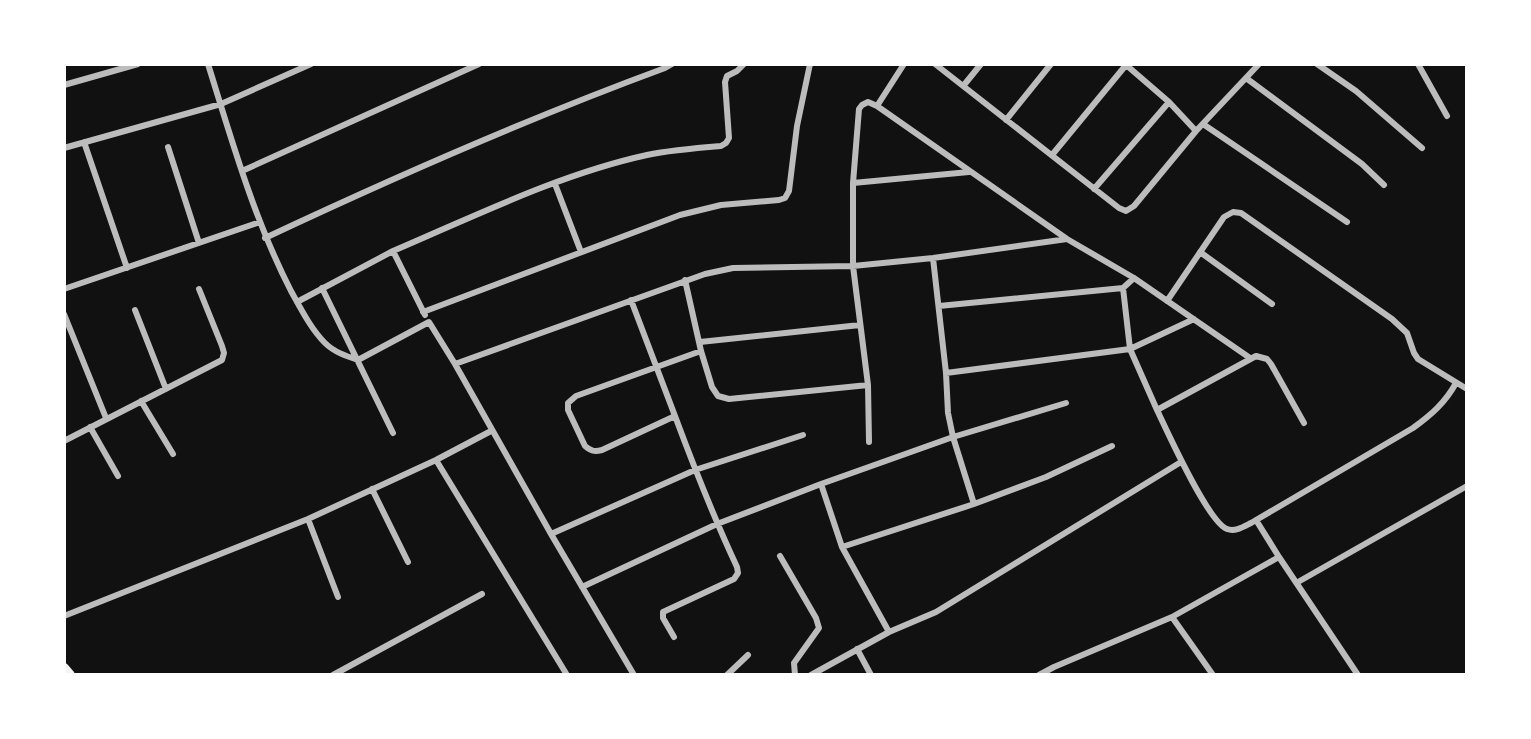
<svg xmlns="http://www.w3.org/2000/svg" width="1531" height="739" viewBox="0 0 1531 739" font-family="Karla,sans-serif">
<rect width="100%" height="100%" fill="#111"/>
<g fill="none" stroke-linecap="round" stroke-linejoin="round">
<path stroke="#bcbcbc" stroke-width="6" d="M 208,64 C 232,141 254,219 291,291 C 301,309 311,329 325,343 C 334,352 346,356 358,360 L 429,322 L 455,364 L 705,274 L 733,268 L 853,266 L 933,258 L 1067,239 L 1134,278 L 1250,358
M 935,64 L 1119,208 L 1126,211 L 1134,206 L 1196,131 L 1259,64
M 1125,64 L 1169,102 L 1196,131
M 1317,64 L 1356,91 L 1422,148
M 1418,64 L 1447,116
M 1246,78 L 1362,164 L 1384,185
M 64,85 L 138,64
M 964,85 L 981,64
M 877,106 L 904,64
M 1006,120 L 1051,64
M 1203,124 L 1347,222
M 84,142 L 127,268
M 168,147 L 199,243
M 64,148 L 221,104 L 311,64
M 1052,155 L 1126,65
M 242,171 L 479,64
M 853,183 L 969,172
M 555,184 L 581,252
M 1094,189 L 1169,102
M 265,238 C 397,176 529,118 665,68 L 672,64
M 393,251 C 475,216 560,174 647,155 C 671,150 696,148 721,146 L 726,143 L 729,138 L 725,82 L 727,76 L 737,71 L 744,64
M 1200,252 L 1272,304
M 685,280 L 701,351 L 712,387 L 718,396 L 729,399 L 868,385 L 853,266 L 853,183 L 859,109 L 862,105 L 868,102 L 877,106 L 1067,239
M 322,288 L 393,433
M 1123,288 L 1130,349 L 1157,410 L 1256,356 L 1267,359 L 1271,364 L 1304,423
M 64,289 L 260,222
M 631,300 L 675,416 L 602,450 C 594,452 591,451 585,446 L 568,410 L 568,403 L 576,396 L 701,351
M 1167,301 L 1224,217 L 1233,212 L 1241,213 L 1392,319 L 1407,333 L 1414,353 L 1418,359 L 1467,389
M 297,302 L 393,251 L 425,315
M 939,306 L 1123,288 L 1134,278
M 135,310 L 166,389
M 423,312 L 680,215 L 721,205 L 779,200 L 785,198 L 789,191 L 797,126 L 810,64
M 64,314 L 106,418
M 700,342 L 860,325
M 455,364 L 551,534 L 634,675
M 946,373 L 1130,349 L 1194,319
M 868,385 L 869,442
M 141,401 L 173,454
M 1157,410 C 1167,431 1208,522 1227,529 C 1235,532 1243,527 1251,523 L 1413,428 C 1431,415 1445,403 1456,383
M 90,427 L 118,476
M 64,441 L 222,360 L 224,353 L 222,346 L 199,289
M 436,460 L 567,675
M 821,484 L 842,547 L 974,504 L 953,437 L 1066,403
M 372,489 L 408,562
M 974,504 L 1046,477 L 1112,446
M 308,519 L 338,597
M 1256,520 L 1279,557
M 551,534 L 695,470 L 803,435
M 842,547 L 889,632
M 780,556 L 816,618 L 819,628 L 794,663 L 795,675
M 1298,582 L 1467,486
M 582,587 L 717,524 L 821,484 L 953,437 L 948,413 L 946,373 L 933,258
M 64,616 L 308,519 L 436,460 L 491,431
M 1172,617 L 1279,557 L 1358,675
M 674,637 L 663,618 L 663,612 L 734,579 L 738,573 L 737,567 C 714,518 694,467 675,416
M 857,649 L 871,675
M 333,675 L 482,594
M 727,675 L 748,655
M 811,675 L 889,632 L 936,612 L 1181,462
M 1039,675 L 1054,667 L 1172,617 L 1213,675"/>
<path stroke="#f5f5f5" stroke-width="10" d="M 64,668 L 70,675"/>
</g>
<rect width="1531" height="739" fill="none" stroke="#ffffff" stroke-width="132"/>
</svg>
